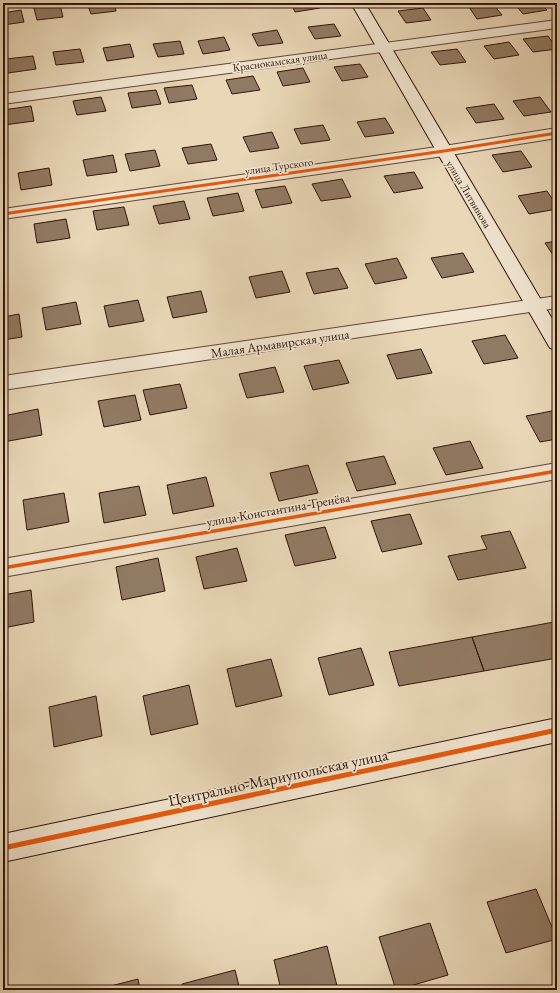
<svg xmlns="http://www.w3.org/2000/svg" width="560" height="993" viewBox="0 0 560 993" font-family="'EB Garamond',serif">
<rect width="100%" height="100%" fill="#e9d7b7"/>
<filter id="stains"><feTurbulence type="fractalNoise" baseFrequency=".005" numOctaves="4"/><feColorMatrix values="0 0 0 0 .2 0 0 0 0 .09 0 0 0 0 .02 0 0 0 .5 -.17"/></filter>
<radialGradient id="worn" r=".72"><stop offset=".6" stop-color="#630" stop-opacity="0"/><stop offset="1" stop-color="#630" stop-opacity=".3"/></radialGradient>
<path fill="#917a63" stroke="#321508" d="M 87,3 L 114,3 L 116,11 L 91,14 Z
M 291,3 L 317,3 L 320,8 L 295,12 Z
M 514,3 L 540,3 L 547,10 L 523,14 Z
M 493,4 L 502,15 L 477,19 L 469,7 Z
M 60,5 L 63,17 L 37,20 L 34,8 Z
M 423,8 L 431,20 L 406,23 L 398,11 Z
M 21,10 L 24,22 L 3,25 L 3,13 Z
M 334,24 L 341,36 L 315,39 L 308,27 Z
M 277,30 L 283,43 L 258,46 L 252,34 Z
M 548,36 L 557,49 L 533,52 L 523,39 Z
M 224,37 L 230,50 L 203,54 L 198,41 Z
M 180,41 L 184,54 L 158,57 L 153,44 Z
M 509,42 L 519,55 L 494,59 L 484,46 Z
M 130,44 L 134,57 L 107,61 L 103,48 Z
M 80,49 L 84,62 L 56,65 L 53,52 Z
M 457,49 L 466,62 L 440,65 L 431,52 Z
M 33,56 L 36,69 L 8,73 L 6,59 Z
M 360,64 L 368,77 L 342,81 L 334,67 Z
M 303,68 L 310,82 L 283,86 L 277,72 Z
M 253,76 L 260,90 L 232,94 L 226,80 Z
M 192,85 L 197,99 L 169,103 L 164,88 Z
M 156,90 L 161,104 L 132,108 L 128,93 Z
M 101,97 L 106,111 L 77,115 L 73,101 Z
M 540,97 L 551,112 L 524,116 L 513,101 Z
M 494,104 L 504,119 L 476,123 L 466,108 Z
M 31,106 L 34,121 L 4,125 L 3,110 Z
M 385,118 L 394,133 L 365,137 L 357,122 Z
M 323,125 L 330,140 L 301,144 L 294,129 Z
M 272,132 L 279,148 L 250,152 L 243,137 Z
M 211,144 L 217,160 L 188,164 L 182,148 Z
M 155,150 L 160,166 L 130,171 L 125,154 Z
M 521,151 L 532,167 L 503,172 L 492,155 Z
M 113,155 L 117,172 L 87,176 L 83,160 Z
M 49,168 L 52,185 L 21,190 L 18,173 Z
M 414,172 L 423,188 L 394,193 L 384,176 Z
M 342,179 L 351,197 L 321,201 L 312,184 Z
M 285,186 L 292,203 L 262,208 L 255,190 Z
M 547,191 L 557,206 L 557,209 L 529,214 L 518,196 Z
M 238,193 L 244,211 L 213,216 L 207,198 Z
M 184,201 L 190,219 L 159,224 L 153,206 Z
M 124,207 L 129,225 L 97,230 L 93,211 Z
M 66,219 L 70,238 L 37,243 L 34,224 Z
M 557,241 L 557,261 L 545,243 Z
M 463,253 L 474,272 L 442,278 L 431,258 Z
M 397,258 L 407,278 L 375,284 L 365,264 Z
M 338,268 L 348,288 L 314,294 L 306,273 Z
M 282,271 L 290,292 L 256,298 L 249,277 Z
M 201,291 L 207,312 L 173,318 L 167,297 Z
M 138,300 L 144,321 L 109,327 L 104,306 Z
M 76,302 L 81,324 L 46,330 L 42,308 Z
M 19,314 L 22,337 L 3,340 L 3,317 Z
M 505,335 L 518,358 L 484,364 L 472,341 Z
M 421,349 L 432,373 L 397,379 L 387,355 Z
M 339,360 L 349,383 L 313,390 L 304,366 Z
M 275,367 L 284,392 L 247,398 L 239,374 Z
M 180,384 L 187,408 L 150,415 L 143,390 Z
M 135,395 L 141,420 L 104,427 L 98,401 Z
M 38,409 L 42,435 L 3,442 L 3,416 Z
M 557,410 L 557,439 L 540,442 L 526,416 Z
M 470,441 L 483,468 L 446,475 L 433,448 Z
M 384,456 L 396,484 L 357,491 L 346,463 Z
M 308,465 L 318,493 L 279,501 L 270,473 Z
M 206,477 L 214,506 L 173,514 L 167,485 Z
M 139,486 L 146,515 L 104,523 L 99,493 Z
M 64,493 L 69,522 L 27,530 L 23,500 Z
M 410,514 L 422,544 L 382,552 L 371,521 Z
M 325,527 L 336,558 L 295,566 L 285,535 Z
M 510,531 L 526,568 L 458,580 L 448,556 L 487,549 L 481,536 Z
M 237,548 L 247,581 L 204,589 L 196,557 Z
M 158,558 L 165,591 L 122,600 L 116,567 Z
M 31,590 L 34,622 L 3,628 L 3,595 Z
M 554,622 L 557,630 L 557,658 L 484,671 L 472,637 Z
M 472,637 L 484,671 L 399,686 L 389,652 Z
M 361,648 L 374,685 L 329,695 L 318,658 Z
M 271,659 L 282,696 L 236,707 L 227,669 Z
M 189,685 L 198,724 L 151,735 L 143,696 Z
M 96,696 L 102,736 L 54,747 L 49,707 Z
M 536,889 L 557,939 L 506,953 L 487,902 Z
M 430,923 L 448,975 L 396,990 L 379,937 Z
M 327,946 L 338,990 L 281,990 L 274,960 Z
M 235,970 L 240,990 L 183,990 L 182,984 Z
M 138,979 L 140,990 L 95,990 Z"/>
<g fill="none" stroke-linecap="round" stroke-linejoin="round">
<defs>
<path id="street" d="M 557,20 L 557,28 L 3,104 L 3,94 Z
M 557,128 L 557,138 L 444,156 L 3,219 L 3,209 L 444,146 Z
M 557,296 L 557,308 L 3,390 L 3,376 Z
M 557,463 L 557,479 L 3,577 L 3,559 Z"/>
<path id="secondary" d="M 351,3 L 365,3 L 557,327 L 557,350 L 550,348 L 547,343 Z
M 557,718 L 557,742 L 3,862 L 3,834 Z"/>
</defs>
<use href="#street" stroke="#604634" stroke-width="2"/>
<use href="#secondary" stroke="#321508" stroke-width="2"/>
<use href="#street" fill="#f1e5d0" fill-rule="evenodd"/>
<use href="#secondary" fill="#f1e5d0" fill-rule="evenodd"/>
<defs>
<path id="cycleway-far2" d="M 3,214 L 444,151 L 557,133"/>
<path id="cycleway-far1" d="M 3,568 L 557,471"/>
<path id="cycleway" d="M 3,848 L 557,730"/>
</defs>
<use href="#cycleway-far2" stroke="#f1e5d0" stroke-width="5"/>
<use href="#cycleway-far1" stroke="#f1e5d0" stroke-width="6"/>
<use href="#cycleway" stroke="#f1e5d0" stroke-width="8"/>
<use href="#cycleway-far2" stroke="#e8590c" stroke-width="3"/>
<use href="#cycleway-far1" stroke="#e8590c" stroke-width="3.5"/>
<use href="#cycleway" stroke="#e8590c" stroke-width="5"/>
</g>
<g text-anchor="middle" stroke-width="3.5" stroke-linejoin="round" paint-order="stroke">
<g font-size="11" fill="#321508" stroke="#f1e5d0">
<text transform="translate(280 61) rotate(-8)" y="4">Краснокамская улица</text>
<text transform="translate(279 166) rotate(-8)" y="4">улица Турского</text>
<text transform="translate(469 194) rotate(59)" y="4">улица Литвинова</text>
</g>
<g font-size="13" fill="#321508" stroke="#f1e5d0">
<text transform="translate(280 343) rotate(-8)" y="5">Малая Армавирская улица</text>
<text transform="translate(278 509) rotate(-10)" y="5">улица Константина Тренёва</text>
</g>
<g font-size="16" fill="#321508" stroke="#f1e5d0">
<text transform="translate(278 777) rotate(-12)" y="6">Центрально-Мариупольская улица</text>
</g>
</g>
<rect width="560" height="993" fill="none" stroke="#e9d7b7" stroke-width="16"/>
<rect x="4" y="4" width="552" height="985" fill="none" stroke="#321508" stroke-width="2"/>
<rect x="8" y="8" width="544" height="977" fill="none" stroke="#321508"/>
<rect width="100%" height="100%" filter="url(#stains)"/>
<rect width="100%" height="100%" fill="url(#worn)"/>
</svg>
